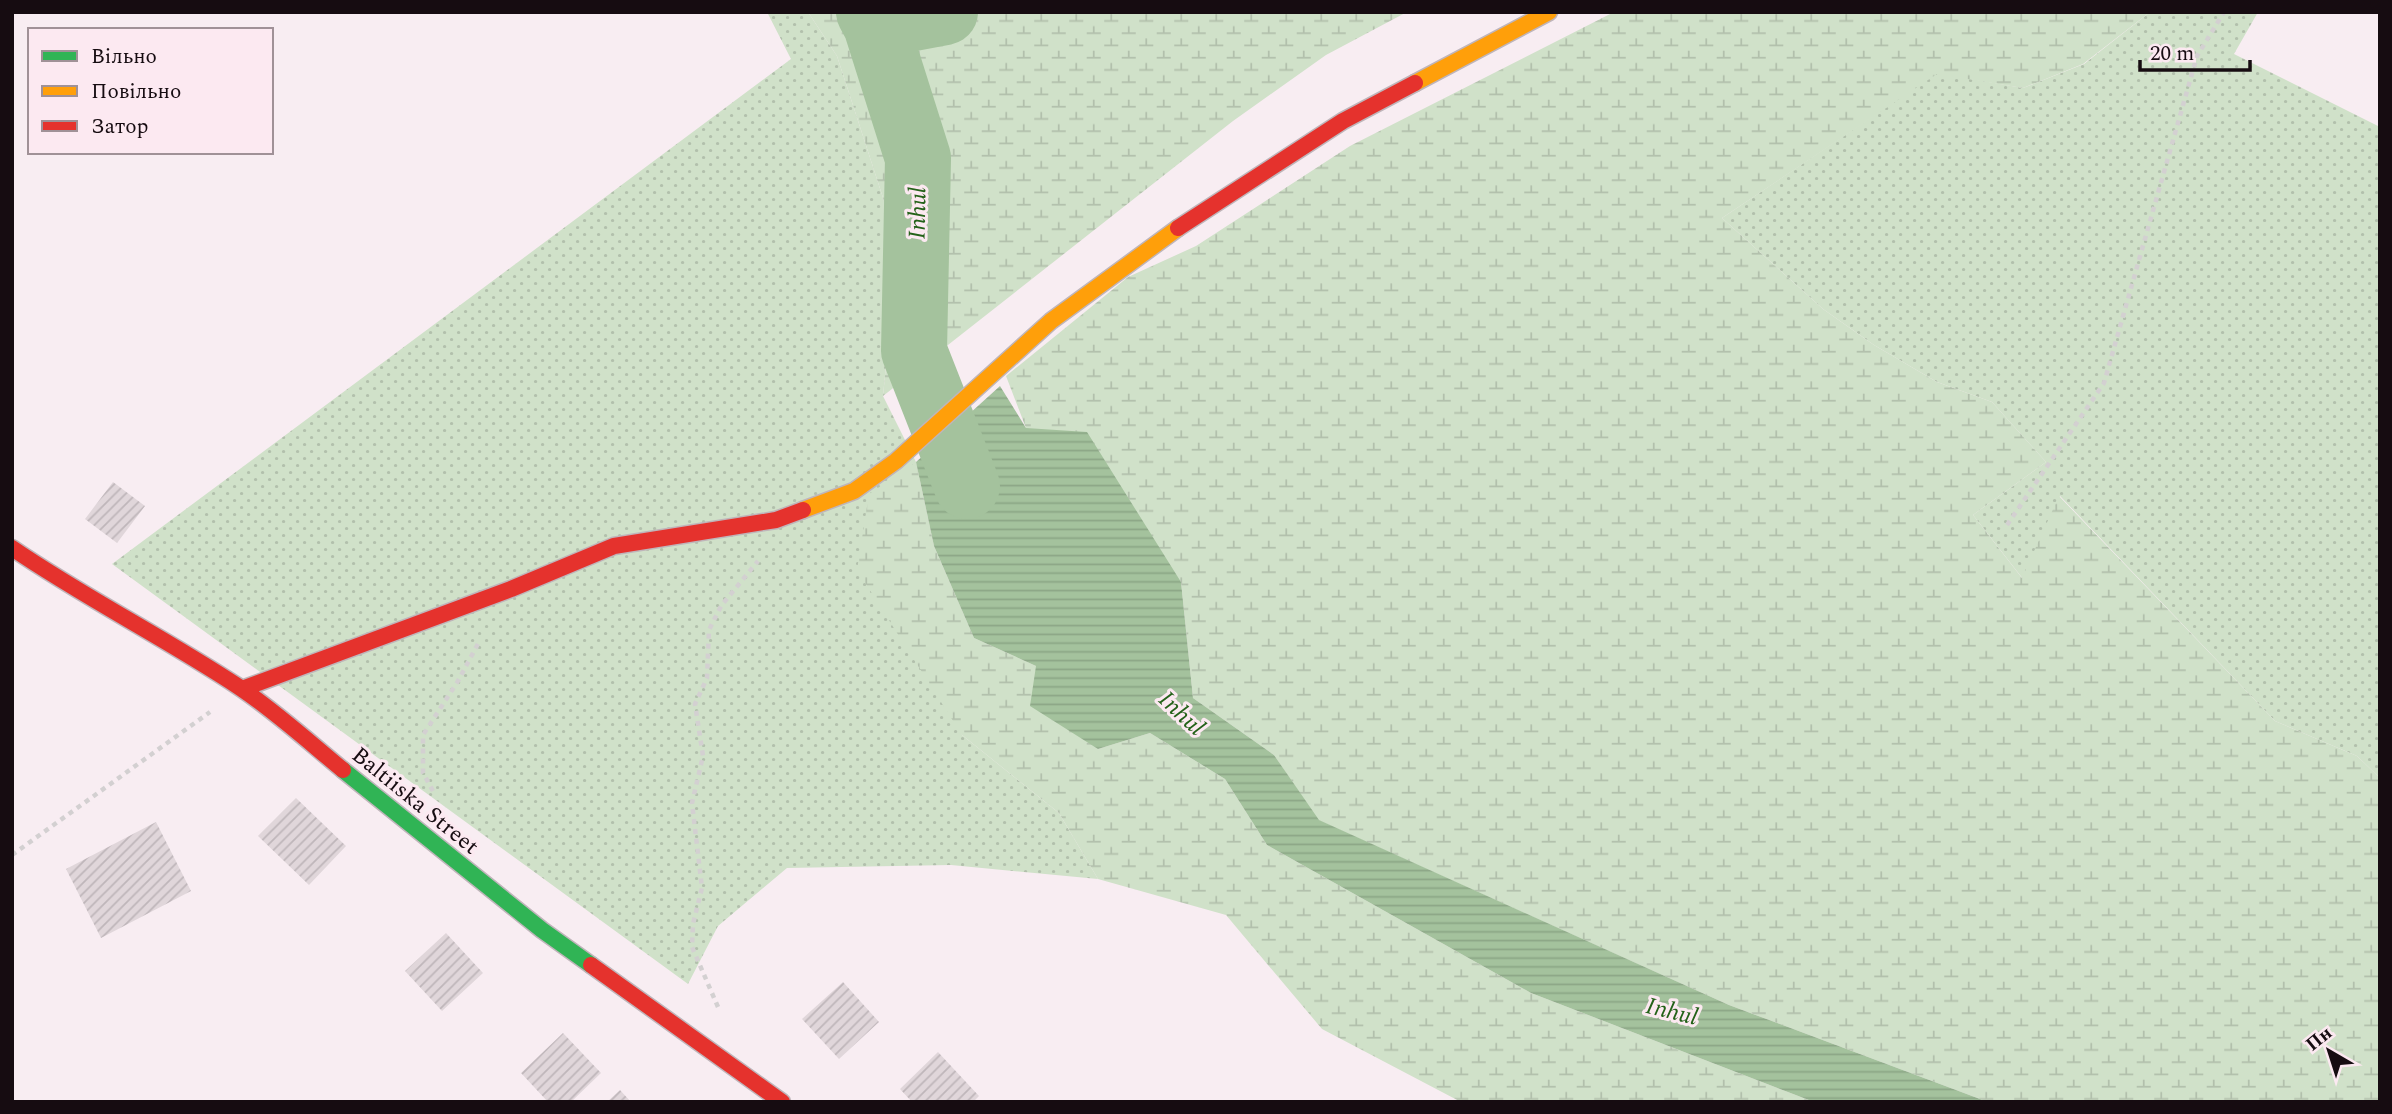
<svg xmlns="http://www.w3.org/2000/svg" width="2392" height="1114" viewBox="0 0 2392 1114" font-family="Spectral,serif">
<defs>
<pattern id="grass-dots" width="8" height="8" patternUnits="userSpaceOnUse" patternTransform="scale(1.75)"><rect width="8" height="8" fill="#d0e1c9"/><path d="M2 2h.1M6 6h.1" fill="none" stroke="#b2c0ac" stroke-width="1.8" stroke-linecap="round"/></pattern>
<pattern id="wetland-marsh" width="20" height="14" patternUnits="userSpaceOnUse" patternTransform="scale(1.75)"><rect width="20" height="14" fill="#d0e1c9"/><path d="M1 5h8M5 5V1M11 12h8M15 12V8" fill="none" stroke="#b2c0ac"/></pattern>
<pattern id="water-rules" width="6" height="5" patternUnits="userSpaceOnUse" patternTransform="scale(1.75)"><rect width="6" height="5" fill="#a4c29d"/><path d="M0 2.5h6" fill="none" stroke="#8ca686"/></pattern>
<pattern id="building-hatch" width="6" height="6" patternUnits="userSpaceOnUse" patternTransform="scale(1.75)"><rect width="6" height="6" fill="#e0d6da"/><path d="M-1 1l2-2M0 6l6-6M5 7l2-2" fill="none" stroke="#bfb6ba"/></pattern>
</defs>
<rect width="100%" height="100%" fill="#f8edf2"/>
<path fill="url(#grass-dots)" d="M 767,12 L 808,12 L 837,56 L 898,244 L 883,396 L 916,462 L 962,735 L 1059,813 L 1098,879 L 951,865 L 787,868 L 718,926 L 688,984 L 112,564 L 791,59 Z
M 2150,12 L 2258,12 L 2234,54 L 2380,127 L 2380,778 L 2357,756 L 2275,721 L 2060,496 L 2023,579 L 1973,515 L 2046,462 L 1992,402 L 1937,382 L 1874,345 L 1823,309 L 1722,218 L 1937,73 L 2023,88 L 2084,64 Z"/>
<path fill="url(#wetland-marsh)" d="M 808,12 L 1407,12 L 1326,55 L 1233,121 L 883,396 L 898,244 L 837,56 Z
M 1614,12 L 2150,12 L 2083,64 L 2023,88 L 1937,74 L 1722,218 L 1823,309 L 1874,345 L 1937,382 L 1992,402 L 2046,462 L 1973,515 L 2022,578 L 2059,496 L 2275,721 L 2357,756 L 2380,778 L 2380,1102 L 1988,1102 L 1729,1005 L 1318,820 L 1274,755 L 1193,698 L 1181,582 L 1026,428 L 1006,376 L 1128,277 L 1196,246 L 1350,146 Z
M 916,462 L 934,546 L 974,638 L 1036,666 L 1098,749 L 1150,733 L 1225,779 L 1267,845 L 1531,993 L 1814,1102 L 1461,1102 L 1322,1029 L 1226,915 L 1098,879 L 1059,813 L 962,735 L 857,570 L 869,494 Z"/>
<path fill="url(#water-rules)" d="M 1000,386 L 1026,428 L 1087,432 L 1181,582 L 1193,698 L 1274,755 L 1319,820 L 1729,1005 L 1988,1102 L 1814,1102 L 1531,993 L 1267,845 L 1225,779 L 1150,733 L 1098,749 L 1030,706 L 1036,666 L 974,638 L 934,546 L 916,462 Z"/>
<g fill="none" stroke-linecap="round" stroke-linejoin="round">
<path stroke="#a4c29d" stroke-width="66" d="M 869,12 L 876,25 L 918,158 L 914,351 L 967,486
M 876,25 L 945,12"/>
</g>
<path fill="url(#building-hatch)" d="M 113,482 L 145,506 L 117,543 L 85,519 Z
M 296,798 L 346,846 L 309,885 L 258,836 Z
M 156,822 L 191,891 L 101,938 L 66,869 Z
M 446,933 L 483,973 L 442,1011 L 405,971 Z
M 843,982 L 879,1022 L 839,1059 L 802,1019 Z
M 563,1033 L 601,1073 L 571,1102 L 548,1102 L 521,1073 Z
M 938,1052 L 979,1096 L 973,1102 L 912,1102 L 900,1089 Z
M 620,1090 L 631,1102 L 607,1102 Z"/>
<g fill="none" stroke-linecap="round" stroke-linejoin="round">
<defs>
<path id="fast" d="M 343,770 L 542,930 L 591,965"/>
<path id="slow" d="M 1415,83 L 1549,12
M 803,510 L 854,491 L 896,461 L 1051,321 L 1178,228"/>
<path id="jam" d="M 1178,228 L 1343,121 L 1415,83
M 12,548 C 85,598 165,638 239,687 C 275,711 309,742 343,770
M 242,689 L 511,589 L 614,546 L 776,520 L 803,510
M 591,965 L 782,1102"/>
</defs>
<use href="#fast" stroke="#bfb5ba" stroke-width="19"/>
<use href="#slow" stroke="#bfb5ba" stroke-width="19"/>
<use href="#jam" stroke="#bfb5ba" stroke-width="19"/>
<path stroke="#d3d0d1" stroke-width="4.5" stroke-dasharray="5 5" stroke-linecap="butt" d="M 2007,525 L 2104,383 L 2197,56 L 2224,12
M 433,791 L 423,773 L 423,735 L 458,681 L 480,640
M 12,855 L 210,712
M 718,1007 L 692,947 L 693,924 L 702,888 L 692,803 L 703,756 L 695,704 L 707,678 L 709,630 L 721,606 L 758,561"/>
<use href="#fast" stroke="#30b455" stroke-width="16"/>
<use href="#slow" stroke="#ff9f0a" stroke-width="16"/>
<use href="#jam" stroke="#e5322d" stroke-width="16"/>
</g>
<g text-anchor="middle" stroke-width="6" stroke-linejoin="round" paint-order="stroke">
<g font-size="23" fill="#160c11" stroke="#fce9f1">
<text transform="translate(416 800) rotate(39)" y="8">Baltiiska Street</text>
</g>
<g font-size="24" font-style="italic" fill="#246219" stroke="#fce9f1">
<text transform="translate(917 213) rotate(-89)" y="8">Inhul</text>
<text transform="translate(1182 713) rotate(43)" y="8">Inhul</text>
<text transform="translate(1672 1011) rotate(14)" y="8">Inhul</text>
</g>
</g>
<rect width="2392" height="1114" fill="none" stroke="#160c11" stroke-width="28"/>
<rect x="28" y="28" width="245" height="126" fill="#fce9f1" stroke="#a09197" stroke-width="2"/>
<rect x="42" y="51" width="35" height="10" fill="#30b455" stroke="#a09197" stroke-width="2"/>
<text x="91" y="63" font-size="21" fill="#160c11">Вільно</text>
<rect x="42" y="86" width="35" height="10" fill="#ff9f0a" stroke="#a09197" stroke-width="2"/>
<text x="91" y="98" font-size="21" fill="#160c11">Повільно</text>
<rect x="42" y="121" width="35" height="10" fill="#e5322d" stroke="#a09197" stroke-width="2"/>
<text x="91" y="133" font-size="21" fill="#160c11">Затор</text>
<g transform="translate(2329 1051) rotate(321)" stroke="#fce9f1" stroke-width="5" paint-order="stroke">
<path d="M0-5L12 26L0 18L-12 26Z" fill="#160c11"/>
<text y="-10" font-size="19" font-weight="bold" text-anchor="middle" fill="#160c11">Пн</text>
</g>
<path d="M2140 60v10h110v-10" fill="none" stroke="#160c11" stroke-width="3.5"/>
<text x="2150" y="60" font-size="21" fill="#160c11" stroke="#fce9f1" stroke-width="5" paint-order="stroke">20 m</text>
</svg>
